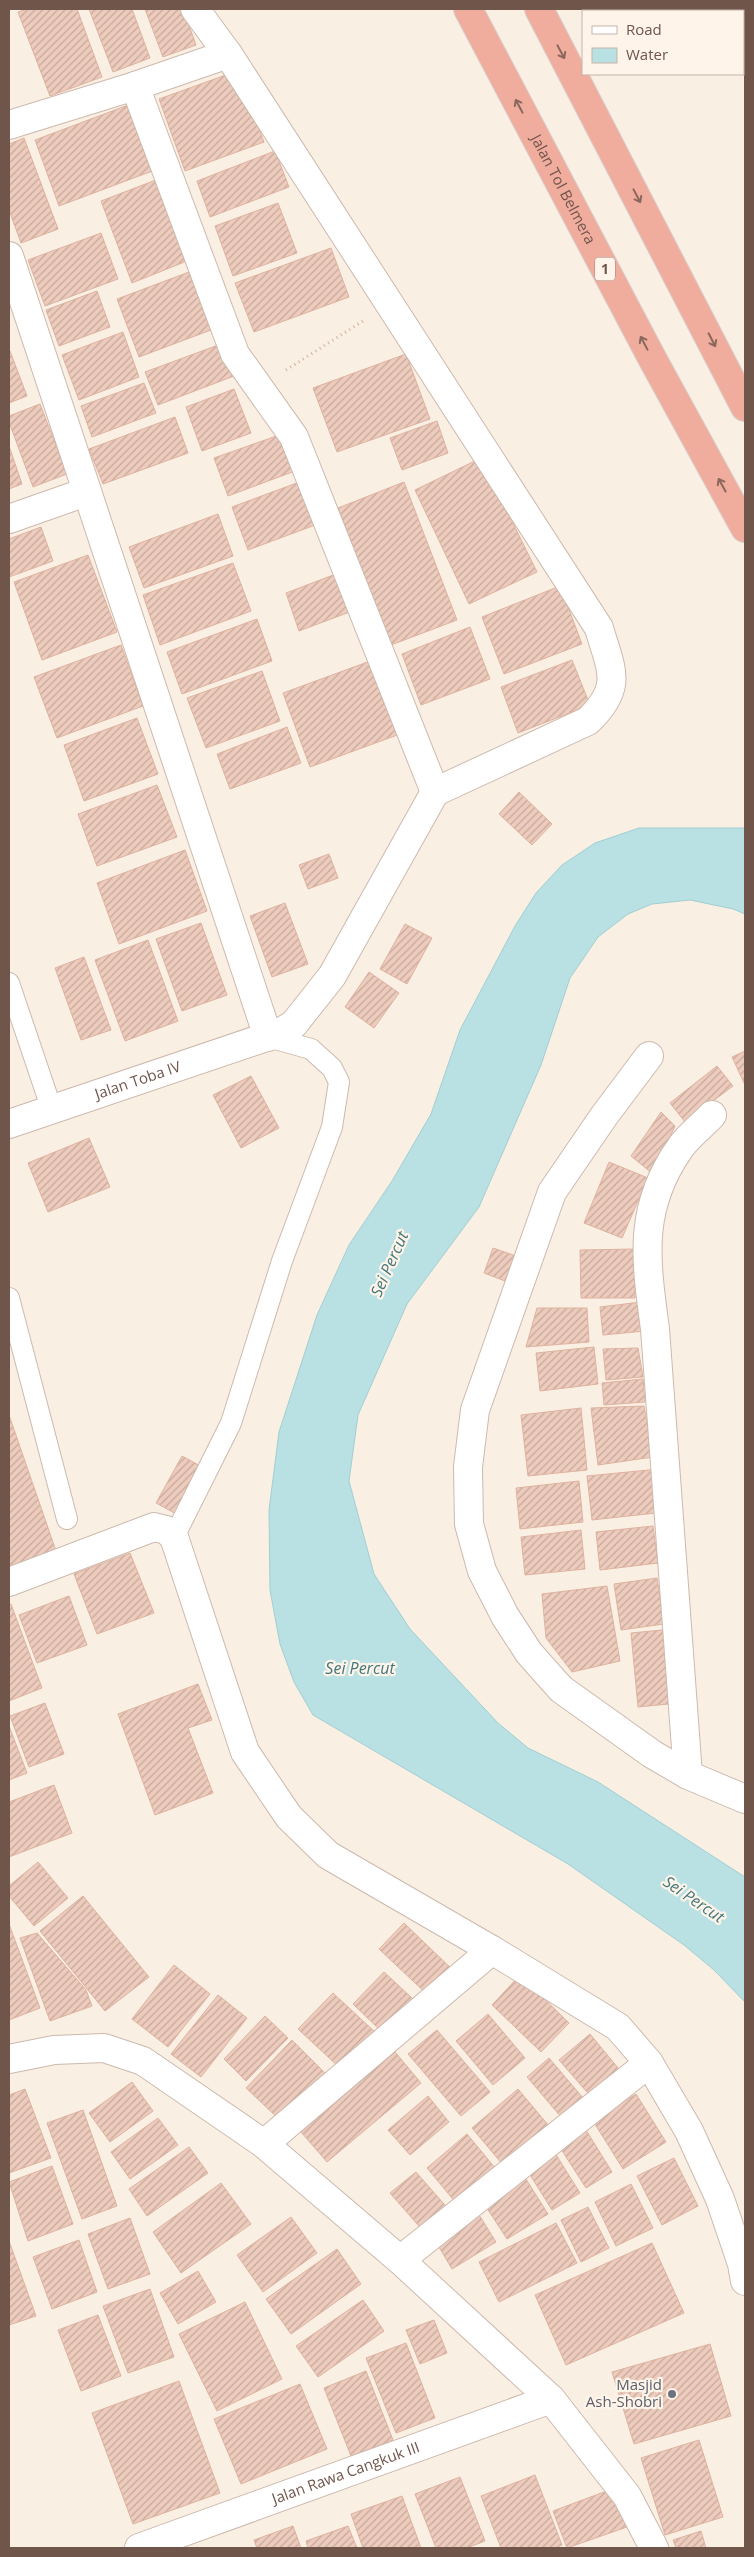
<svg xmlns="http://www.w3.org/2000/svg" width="754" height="2557" viewBox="0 0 754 2557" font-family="'Open Sans',sans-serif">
<defs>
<pattern id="building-hatch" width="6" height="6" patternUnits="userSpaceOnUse" patternTransform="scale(1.25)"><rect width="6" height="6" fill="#eeccbd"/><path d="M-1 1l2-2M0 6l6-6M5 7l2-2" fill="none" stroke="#c5a89c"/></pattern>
</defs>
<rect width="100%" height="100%" fill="#faefe3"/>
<path fill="#b9e0e2" stroke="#a0cfd3" d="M 639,828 L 745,828 L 745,914 L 733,909 L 690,900 L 652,904 L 628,914 L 598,937 L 570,978 L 541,1065 L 479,1207 L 407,1304 L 358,1415 L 349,1481 L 374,1574 L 410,1629 L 498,1723 L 528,1748 L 598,1782 L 745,1877 L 745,2002 L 714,1970 L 684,1945 L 568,1864 L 313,1715 L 294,1682 L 280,1644 L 270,1590 L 269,1510 L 279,1432 L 317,1315 L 349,1245 L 392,1181 L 431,1114 L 460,1030 L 515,926 L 536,893 L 562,865 L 595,843 Z"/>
<path fill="url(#building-hatch)" stroke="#dfb29f" d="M 28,9 L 77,9 L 102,77 L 50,96 L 18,12 Z
M 89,9 L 132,9 L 150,58 L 113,72 Z
M 145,9 L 183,9 L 196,45 L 163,57 Z
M 237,71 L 264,142 L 185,171 L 159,99 Z
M 131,104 L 155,170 L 59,206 L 35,140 Z
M 24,138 L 58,229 L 21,243 L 9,210 L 9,144 Z
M 275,151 L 289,187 L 210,217 L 197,181 Z
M 161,178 L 192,259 L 132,283 L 101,201 Z
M 278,203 L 297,253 L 233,276 L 215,226 Z
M 101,233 L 118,279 L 45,306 L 28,260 Z
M 331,248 L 349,297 L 254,332 L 235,283 Z
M 189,272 L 211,330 L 139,357 L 117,299 Z
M 97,291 L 110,327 L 59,346 L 46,310 Z
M 123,332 L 139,377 L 79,400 L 62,355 Z
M 221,344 L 234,376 L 158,405 L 145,372 Z
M 10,351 L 27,396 L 9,403 L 9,352 Z
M 406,354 L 430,419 L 337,452 L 313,388 Z
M 144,383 L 156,413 L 92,437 L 81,406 Z
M 234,389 L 251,433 L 202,451 L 186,407 Z
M 40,404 L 67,474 L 33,487 L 9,422 L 9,416 Z
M 175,417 L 188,453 L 103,484 L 89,449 Z
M 437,421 L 448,453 L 402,470 L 390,438 Z
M 282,434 L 295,471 L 228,496 L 214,458 Z
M 9,446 L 22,484 L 9,489 Z
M 481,458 L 537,572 L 469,604 L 415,490 Z
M 302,481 L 318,524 L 248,550 L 232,507 Z
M 404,482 L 457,620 L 391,645 L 338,508 Z
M 218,514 L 233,556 L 144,588 L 129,547 Z
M 41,527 L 53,561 L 9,577 L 9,539 Z
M 88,555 L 117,632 L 42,660 L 14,582 Z
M 233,563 L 251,611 L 160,645 L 143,595 Z
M 341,572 L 355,610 L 299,631 L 286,593 Z
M 560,586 L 582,644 L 504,674 L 482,617 Z
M 257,619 L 272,661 L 182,694 L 167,652 Z
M 470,627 L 490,679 L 421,705 L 402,654 Z
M 121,645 L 143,706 L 57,738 L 34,677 Z
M 373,660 L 400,734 L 310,767 L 283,693 Z
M 572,660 L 590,705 L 518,733 L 501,687 Z
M 262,671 L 280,721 L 206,748 L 187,698 Z
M 137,718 L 158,774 L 84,801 L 64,745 Z
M 287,727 L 301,763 L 230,789 L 217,754 Z
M 157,785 L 177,837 L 97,866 L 78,814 Z
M 519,792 L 552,824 L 532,845 L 499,814 Z
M 185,850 L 207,911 L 119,944 L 97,883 Z
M 329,854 L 338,878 L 308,889 L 299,865 Z
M 285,903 L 308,964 L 272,977 L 250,916 Z
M 201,923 L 227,995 L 182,1011 L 156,939 Z
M 405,924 L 432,938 L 407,984 L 380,969 Z
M 148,940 L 178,1021 L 125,1041 L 95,960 Z
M 84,957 L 111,1030 L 81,1040 L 55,968 Z
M 369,972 L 399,993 L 374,1028 L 345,1007 Z
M 745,1051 L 745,1085 L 732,1057 Z
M 717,1066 L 733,1086 L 685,1122 L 670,1103 Z
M 251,1076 L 279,1128 L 241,1148 L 213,1095 Z
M 661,1112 L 675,1126 L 653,1174 L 631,1156 Z
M 89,1138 L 110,1187 L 48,1212 L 28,1163 Z
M 609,1162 L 648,1178 L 622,1238 L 584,1223 Z
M 493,1248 L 522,1258 L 513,1284 L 484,1273 Z
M 635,1249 L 635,1298 L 581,1298 L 580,1250 Z
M 641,1302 L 645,1331 L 603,1335 L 600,1307 Z
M 537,1308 L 587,1308 L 589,1342 L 526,1347 Z
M 594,1347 L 598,1384 L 540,1391 L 536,1353 Z
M 638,1348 L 643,1377 L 606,1380 L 603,1349 Z
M 643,1379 L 645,1402 L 604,1405 L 602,1383 Z
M 644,1406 L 653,1457 L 598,1465 L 591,1408 Z
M 581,1408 L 587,1470 L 528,1476 L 521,1415 Z
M 9,1415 L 56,1551 L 9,1568 Z
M 182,1456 L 206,1469 L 180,1516 L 156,1503 Z
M 659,1469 L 665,1512 L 592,1520 L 587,1476 Z
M 579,1481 L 583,1522 L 520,1529 L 516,1488 Z
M 653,1526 L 658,1563 L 600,1570 L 596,1532 Z
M 581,1530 L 585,1569 L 525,1575 L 521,1537 Z
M 130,1553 L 154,1613 L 97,1634 L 74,1574 Z
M 657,1578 L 664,1624 L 621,1630 L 614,1584 Z
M 607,1586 L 620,1661 L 572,1672 L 546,1638 L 542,1594 Z
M 69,1596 L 87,1645 L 37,1663 L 19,1615 Z
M 11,1604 L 42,1688 L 9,1701 L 9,1605 Z
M 672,1629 L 679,1703 L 638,1707 L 631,1633 Z
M 198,1684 L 212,1720 L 188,1728 L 213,1793 L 155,1815 L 118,1714 Z
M 45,1703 L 64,1754 L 29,1767 L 10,1716 Z
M 9,1726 L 27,1773 L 9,1780 Z
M 54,1785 L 72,1833 L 9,1857 L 9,1802 Z
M 38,1862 L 68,1898 L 34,1926 L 9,1896 L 9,1886 Z
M 83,1896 L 149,1977 L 105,2011 L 40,1931 Z
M 404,1923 L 456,1973 L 431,1998 L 379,1949 Z
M 9,1924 L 40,2008 L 9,2020 Z
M 37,1933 L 86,1990 L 92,2006 L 50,2021 L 20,1938 Z
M 174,1965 L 210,1994 L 168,2047 L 132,2019 Z
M 384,1972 L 413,1999 L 382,2032 L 353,2004 Z
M 520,1975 L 569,2023 L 541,2052 L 492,2005 Z
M 333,1993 L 376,2033 L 341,2069 L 298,2029 Z
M 218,1995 L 247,2018 L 201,2077 L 171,2054 Z
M 488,2014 L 525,2058 L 493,2085 L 456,2041 Z
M 265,2016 L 288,2038 L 246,2081 L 224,2059 Z
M 437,2030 L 490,2092 L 461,2116 L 408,2054 Z
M 590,2034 L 623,2074 L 593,2099 L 559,2060 Z
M 292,2040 L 327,2075 L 282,2122 L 246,2088 Z
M 395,2052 L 421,2083 L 327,2162 L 301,2132 Z
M 549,2058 L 589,2105 L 567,2124 L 527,2077 Z
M 132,2082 L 153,2111 L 110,2142 L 89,2113 Z
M 25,2089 L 51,2158 L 9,2173 L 9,2095 Z
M 518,2089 L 549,2126 L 503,2165 L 472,2128 Z
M 636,2094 L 666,2142 L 623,2169 L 593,2121 Z
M 428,2096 L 449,2122 L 410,2155 L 388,2130 Z
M 83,2110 L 117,2206 L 82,2219 L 47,2123 Z
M 158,2118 L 178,2145 L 130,2179 L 111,2152 Z
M 586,2130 L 612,2172 L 586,2188 L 559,2146 Z
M 467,2134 L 496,2169 L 456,2203 L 427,2168 Z
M 189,2147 L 208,2173 L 147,2216 L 129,2189 Z
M 555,2153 L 580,2193 L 552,2210 L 527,2170 Z
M 674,2158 L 698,2206 L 662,2225 L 637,2176 Z
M 52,2166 L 73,2224 L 28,2241 L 9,2182 Z
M 416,2172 L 451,2212 L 425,2233 L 390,2193 Z
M 524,2176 L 548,2214 L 507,2239 L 483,2202 Z
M 221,2183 L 251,2224 L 181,2273 L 153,2232 Z
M 631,2184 L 653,2228 L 616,2246 L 595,2202 Z
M 588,2207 L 609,2248 L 581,2262 L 561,2220 Z
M 476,2210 L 496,2242 L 452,2269 L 433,2237 Z
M 291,2217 L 317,2253 L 263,2292 L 237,2255 Z
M 130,2218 L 150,2274 L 108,2289 L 88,2234 Z
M 556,2223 L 577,2263 L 499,2302 L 479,2262 Z
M 79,2240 L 97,2292 L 52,2309 L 33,2257 Z
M 9,2241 L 36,2316 L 9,2325 Z
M 652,2243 L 684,2313 L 566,2365 L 535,2295 Z
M 337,2249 L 361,2284 L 291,2334 L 266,2299 Z
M 198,2271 L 216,2302 L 178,2324 L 160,2293 Z
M 150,2289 L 174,2357 L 128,2373 L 103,2306 Z
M 363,2300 L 384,2331 L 318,2377 L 296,2346 Z
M 245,2302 L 282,2379 L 217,2411 L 179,2334 Z
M 98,2315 L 121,2376 L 81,2391 L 58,2330 Z
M 434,2320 L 447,2353 L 420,2364 L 406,2330 Z
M 406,2343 L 435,2418 L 396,2433 L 366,2358 Z
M 710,2344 L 731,2416 L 634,2444 L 612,2372 Z
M 366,2371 L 393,2440 L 351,2456 L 324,2388 Z
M 179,2381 L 220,2493 L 133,2524 L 92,2413 Z
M 300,2384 L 327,2449 L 241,2484 L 214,2419 Z
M 699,2440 L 723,2517 L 665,2535 L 641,2458 Z
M 535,2475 L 562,2545 L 555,2548 L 501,2548 L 481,2496 Z
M 460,2477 L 485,2541 L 467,2548 L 436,2548 L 415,2494 Z
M 612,2489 L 627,2527 L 567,2548 L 553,2511 Z
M 402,2496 L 421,2548 L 363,2548 L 351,2514 Z
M 293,2526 L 301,2548 L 257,2548 L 254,2540 Z
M 348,2526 L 357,2548 L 308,2548 L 306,2541 Z
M 701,2531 L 706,2548 L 676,2548 L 673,2540 Z"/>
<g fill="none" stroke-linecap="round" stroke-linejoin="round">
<defs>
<path id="lane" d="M 9,983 L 52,1110
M 9,1298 L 67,1519
M 174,1537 L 231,1423 L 282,1261 L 332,1127 L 339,1082 L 332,1068 L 311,1049 L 268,1037"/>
<g id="street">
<path d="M 744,9 L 745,12"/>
<path d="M 135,86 L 235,354 L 294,437 L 435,792"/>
<path d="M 9,125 L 135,86 L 228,54"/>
<path d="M 9,256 L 268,1037"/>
<path d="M 9,519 L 86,492"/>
<path d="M 649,1056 L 604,1116 L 552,1192 L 475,1410 L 468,1467 L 469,1524 L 482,1571 L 505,1616 L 529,1653 L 561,1689 L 652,1754 L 688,1775 L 745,1799"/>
<path id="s1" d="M 9,1124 L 281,1032 L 294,1024 L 332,976 L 435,792 L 588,721 C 624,686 611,670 599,628 L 228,54 L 195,9"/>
<path d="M 9,1582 L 154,1527 L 166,1530 L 174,1537 L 245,1752 L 289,1817 L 328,1855 L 492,1950 L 618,2027 L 649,2063 L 689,2131 L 720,2199 L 742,2264 L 745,2281"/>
<path d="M 688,1775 L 655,1329 C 646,1261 637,1209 680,1148 C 688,1136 702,1126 712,1115"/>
<path d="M 9,2059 L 54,2050 L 104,2048 L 143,2061 L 264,2144 L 400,2260 L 551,2399 L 627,2496 L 654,2548"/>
<path d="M 264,2144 L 492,1950"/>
<path d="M 400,2260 L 649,2063"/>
<path id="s2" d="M 139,2548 L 551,2399"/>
</g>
<g id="highway">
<path id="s3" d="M 468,9 L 653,360 L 745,528"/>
<path d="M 539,9 L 745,407"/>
</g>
</defs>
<use href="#lane" stroke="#cdb9ae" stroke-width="22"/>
<use href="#street" stroke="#cdb9ae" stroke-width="30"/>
<use href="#highway" stroke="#d7cfcd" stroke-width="30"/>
<path stroke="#d2b0a0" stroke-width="3" stroke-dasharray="1 4" stroke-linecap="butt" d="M 286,370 L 363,321"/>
<use href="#lane" stroke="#fff" stroke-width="20"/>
<use href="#street" stroke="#fff" stroke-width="28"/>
<use href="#highway" stroke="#f0ad9e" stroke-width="28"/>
</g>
<defs><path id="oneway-shaft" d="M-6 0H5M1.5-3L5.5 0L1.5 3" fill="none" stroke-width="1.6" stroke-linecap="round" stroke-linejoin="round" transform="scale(1.25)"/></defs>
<g stroke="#8a675c">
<use href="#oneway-shaft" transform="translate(561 52) rotate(62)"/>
<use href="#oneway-shaft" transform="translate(519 106) rotate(-118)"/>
<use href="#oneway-shaft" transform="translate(637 196) rotate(62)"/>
<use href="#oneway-shaft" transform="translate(712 340) rotate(63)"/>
<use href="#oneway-shaft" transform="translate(644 343) rotate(-118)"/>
<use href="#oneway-shaft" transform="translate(722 485) rotate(-119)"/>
</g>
<circle fill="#6b7280" stroke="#fef4e9" stroke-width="2" cx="672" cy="2394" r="5"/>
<g text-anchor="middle" stroke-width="4.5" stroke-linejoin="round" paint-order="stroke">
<rect fill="#fef4e9" stroke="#9b857a" stroke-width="1" x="595" y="257.5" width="20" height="23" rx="4"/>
<g font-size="14" font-weight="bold" fill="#70554b">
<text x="605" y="274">1</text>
</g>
<g font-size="15" fill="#70554b" stroke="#fef4e9">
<text dy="5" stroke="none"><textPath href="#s3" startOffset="204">Jalan Tol Belmera</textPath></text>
<text dy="5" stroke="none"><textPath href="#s1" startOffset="136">Jalan Toba IV</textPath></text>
<text dy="5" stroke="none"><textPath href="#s2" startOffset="220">Jalan Rawa Cangkuk III</textPath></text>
</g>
<g font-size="15" fill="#5b616d" stroke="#fef4e9" text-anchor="end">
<text x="662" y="2390">Masjid<tspan x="662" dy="17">Ash-Shobri</tspan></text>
</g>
<g font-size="16" font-style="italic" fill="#43777b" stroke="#fef4e9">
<text transform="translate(389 1264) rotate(-66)" y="6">Sei Percut</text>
<text x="360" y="1674">Sei Percut</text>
<text transform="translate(694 1899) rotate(34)" y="6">Sei Percut</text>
</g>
</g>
<rect width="754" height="2557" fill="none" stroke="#70554b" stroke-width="20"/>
<rect x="582" y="10" width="162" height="65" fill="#fef4e9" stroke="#c5b4aa"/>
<rect x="592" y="26" width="25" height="8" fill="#ffffff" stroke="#c5b4aa"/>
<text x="626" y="35" font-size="15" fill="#70554b">Road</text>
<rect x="592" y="48" width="25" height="15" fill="#b9e0e2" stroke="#c5b4aa"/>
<text x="626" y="60" font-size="15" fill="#70554b">Water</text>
</svg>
